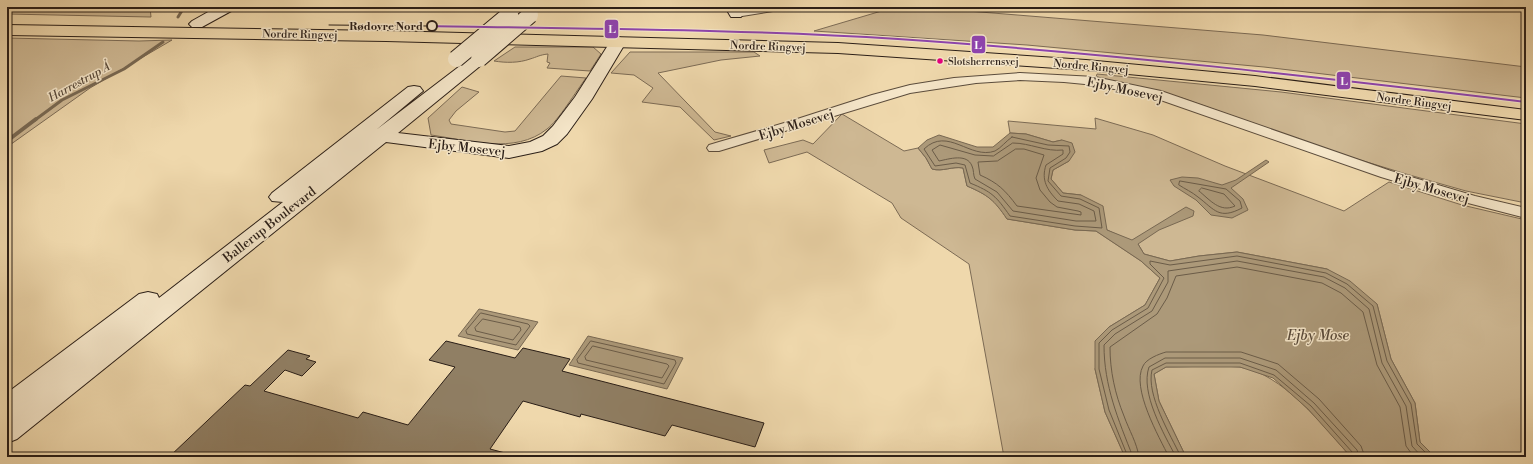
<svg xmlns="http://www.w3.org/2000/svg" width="1533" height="464" viewBox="0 0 1533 464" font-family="'Libre Bodoni',serif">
<rect width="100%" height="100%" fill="#efd8ac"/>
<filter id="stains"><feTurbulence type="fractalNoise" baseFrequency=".005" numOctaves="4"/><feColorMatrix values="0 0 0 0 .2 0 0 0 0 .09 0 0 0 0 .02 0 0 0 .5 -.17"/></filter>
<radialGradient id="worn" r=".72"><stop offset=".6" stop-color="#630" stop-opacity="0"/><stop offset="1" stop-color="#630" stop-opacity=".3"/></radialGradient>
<path fill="#ceb893" stroke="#7c6b55" d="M 7,7 L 150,7 L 151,17 L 7,14 Z
M 895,7 L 967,7 L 968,11 L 1263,35 L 1526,67 L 1526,98 L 1264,67 L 1027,45 L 814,31 Z
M 7,38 L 139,41 L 172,40 L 90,88 L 7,147 Z
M 515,47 L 593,47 L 601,54 L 590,71 L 547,68 L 550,63 L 547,62 L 548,54 C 539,55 537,57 530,59 C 519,63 506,63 494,61 Z
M 630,52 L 754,52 L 760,56 L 721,60 L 658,73 L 715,132 L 731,136 L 714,140 L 680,107 L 642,102 L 653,88 L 634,75 L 611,73 Z
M 1097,74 L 1281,92 L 1526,124 L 1526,203 L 1466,191 L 1406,174 L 1334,152 L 1182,98 L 1096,77 Z
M 561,76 L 586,78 C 577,90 558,121 547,129 C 515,155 467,140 431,135 L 428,118 L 462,87 L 479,92 L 456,111 L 449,120 L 451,124 L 505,132 L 515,131 Z
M 842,114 L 904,151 L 918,148 L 926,158 L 932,169 C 943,172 952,166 963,168 L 967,186 C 988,195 995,200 1007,219 L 1075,230 L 1096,231 L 1141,261 L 1160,278 L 1145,305 L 1109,327 L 1095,369 L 1105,412 L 1125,457 L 1004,457 L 969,264 L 901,218 L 892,203 L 807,152 L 769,163 L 764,150 L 803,140 L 813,144 Z
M 1095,118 L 1153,135 L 1225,166 L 1344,211 L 1389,182 L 1462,205 L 1526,220 L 1526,457 L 1435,457 L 1420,442 L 1415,403 L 1391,359 L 1377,304 L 1327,269 L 1237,252 L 1199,256 L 1170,261 L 1144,254 L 1138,244 L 1107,230 L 1081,195 L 1063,193 L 1051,179 L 1053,170 L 1069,161 L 1062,140 L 1053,142 L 1026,134 L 1010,133 L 1008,121 L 1096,129 Z
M 1166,367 C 1190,367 1215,365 1239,367 C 1282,372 1324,427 1351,457 L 1186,457 L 1159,401 L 1154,374 Z"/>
<path fill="#ac9979" stroke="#786852" d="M 1010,133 L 1026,134 L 1053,142 L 1062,140 L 1072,143 L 1075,152 L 1069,161 L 1053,170 L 1051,179 L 1063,193 L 1081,195 L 1103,206 L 1107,230 L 1132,240 L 1186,207 L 1194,211 L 1193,216 L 1159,230 L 1138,244 L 1144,254 L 1170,261 L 1199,256 L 1237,252 L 1327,269 L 1350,281 L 1377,304 L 1391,359 L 1415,403 L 1420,442 L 1435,457 L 1351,457 L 1308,409 L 1273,378 L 1240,367 L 1166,367 L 1154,374 L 1159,401 L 1186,457 L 1125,457 L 1105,412 L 1095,369 L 1095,341 L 1109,327 L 1145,305 L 1160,278 L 1141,261 L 1096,231 L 1075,230 L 1007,219 C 994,200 988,195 967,186 L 963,168 C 952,166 943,172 932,169 L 926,158 L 918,148 L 927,140 L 939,135 L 977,147 L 993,147 Z
M 1266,160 L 1269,162 L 1231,188 L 1243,199 L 1248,210 L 1232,218 L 1211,215 L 1196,200 L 1174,186 L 1170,180 L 1182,177 L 1198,178 L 1222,185 L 1236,180 Z
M 479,309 L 538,322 L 518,350 L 458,336 Z
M 588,336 L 683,358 L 667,389 L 569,365 Z"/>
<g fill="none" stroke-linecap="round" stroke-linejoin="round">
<path stroke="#6b5c48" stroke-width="1" d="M 1012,137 L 1048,145 L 1069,146 L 1070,152 L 1066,158 L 1050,168 L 1048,181 L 1061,196 L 1080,199 L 1099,208 L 1102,228 L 1075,226 L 1010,216 C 996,196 992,192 970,183 L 965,165 L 956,163 L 935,166 L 924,149 C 948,126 970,160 995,151 C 1001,148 1006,141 1012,137 Z
M 1013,143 C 1030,143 1046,152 1063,150 L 1063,154 L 1046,165 C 1041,180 1047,190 1058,201 L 1079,204 L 1094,211 L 1096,221 L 1076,221 L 1013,211 L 997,192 L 975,179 C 973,175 974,170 972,166 C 967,153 949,159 939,161 L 932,150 L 940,145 L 975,155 L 993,156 Z
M 1016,149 L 1024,149 L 1044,155 L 1036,178 L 1040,190 L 1050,202 L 1057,207 L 1078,211 L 1081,212 L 1081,215 L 1017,206 C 1005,190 998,183 980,175 L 978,162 L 997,161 Z
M 1180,181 L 1226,189 L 1240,201 L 1242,208 C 1219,220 1215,210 1198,197 C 1192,192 1185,189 1179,185 Z
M 1202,188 L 1224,194 L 1235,206 C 1220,213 1210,200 1199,191 Z
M 481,313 L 528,324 L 530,326 L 516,345 L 467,334 L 466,331 Z
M 483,319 L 520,327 L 521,330 L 513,340 L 476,331 L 475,328 Z
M 591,341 L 675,360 L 676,363 L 664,384 L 578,363 L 577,360 Z
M 593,346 L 667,364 L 669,366 L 662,378 L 586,360 L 585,357 Z
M 1128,457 L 1109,410 L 1099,369 L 1099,343 L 1112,330 L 1148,308 L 1164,278 L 1150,264 L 1150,261 L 1170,265 L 1237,256 L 1326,273 L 1347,284 L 1373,306 L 1387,361 L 1411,404 L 1417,444 L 1430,457
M 1133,457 C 1118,419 1104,386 1104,345 L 1115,334 L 1152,311 L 1168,282 L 1168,271 L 1237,261 L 1324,277 L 1345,288 L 1369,309 L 1382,363 L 1406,406 L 1412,446 L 1422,457
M 1139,457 C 1137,443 1129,430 1124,416 C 1115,394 1110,371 1110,347 L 1157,314 L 1167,298 L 1176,276 L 1237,267 L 1322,283 L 1341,293 L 1363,312 L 1377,365 L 1400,407 L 1406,446 L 1414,457
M 1169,457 C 1159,437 1131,388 1143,366 C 1146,359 1159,354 1166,352 L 1241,352 L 1278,364 L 1319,399 L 1361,446 L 1365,457
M 1176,457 C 1164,434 1140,393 1149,367 L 1165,358 L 1240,358 L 1276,370 L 1314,403 L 1357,450 L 1359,457
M 1181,457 C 1170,434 1146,395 1152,370 L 1166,363 L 1240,363 L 1274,375 L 1311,406 L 1353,453 L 1354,457"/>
<path stroke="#786852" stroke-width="3" d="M 178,17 L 183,9 L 181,7
M 35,120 L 62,100 L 124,69 L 163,42"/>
<path stroke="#786852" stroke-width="4" d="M 7,141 L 36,119"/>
</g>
<path fill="#907f64" stroke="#2a1e17" d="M 446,341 L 515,358 L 523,348 L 570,359 L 562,371 L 764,423 L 755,447 L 672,425 L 665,436 L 581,414 L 580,417 L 523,401 L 490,449 L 509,454 L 508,457 L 169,457 L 245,385 L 250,386 L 288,350 L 310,356 L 306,359 L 316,362 L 302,376 L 285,370 L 264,391 L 358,418 L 363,412 L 408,425 L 455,367 L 429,360 Z"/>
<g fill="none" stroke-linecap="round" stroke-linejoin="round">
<defs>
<path id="street" d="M 759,7 L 784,7 L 779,10 L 736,17 L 731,14 L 736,11 Z
M 1020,73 L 1095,77 L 1161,91 L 1391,171 L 1475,196 L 1526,208 L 1526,218 L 1464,202 L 1381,177 L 1152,97 L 1095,85 L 1064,82 L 1020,80 L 976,83 L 910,93 L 719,151 L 709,151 L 707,148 L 709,145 L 719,142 L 791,121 L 872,95 L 910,85 L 954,78 Z"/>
<path id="secondary" d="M 217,7 L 235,7 L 233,10 L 202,27 L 192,27 L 189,24 L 192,21 Z
M 725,7 L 739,7 L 743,14 L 741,17 L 731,17 Z
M 618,37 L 624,39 L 626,42 L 592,99 L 567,134 L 557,144 L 542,151 L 509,158 L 386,142 L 17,439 L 7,443 L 7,393 L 139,294 L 148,292 L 157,294 L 159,298 L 283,202 L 272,201 L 269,197 L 272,193 L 408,87 L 414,86 L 420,87 L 423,91 L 376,130 L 473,56 L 479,54 L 485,56 L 487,59 L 485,62 L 398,133 L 509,146 L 530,142 L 543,136 L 553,126 L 575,97 L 612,39 Z"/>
<path id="primary" d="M 7,25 L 386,31 L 838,43 L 1086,60 L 1255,76 L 1526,110 L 1526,120 L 1255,86 L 1086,70 L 838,53 L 386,41 L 7,35 Z"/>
</defs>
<use href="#street" stroke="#5b4c3c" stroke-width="2"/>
<use href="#secondary" stroke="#2a1e17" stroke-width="2"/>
<use href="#primary" stroke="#2a1e17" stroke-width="2"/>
<use href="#street" fill="#f5e6c9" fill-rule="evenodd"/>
<use href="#secondary" fill="#f5e6c9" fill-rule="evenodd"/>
<use href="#primary" fill="#efd8ac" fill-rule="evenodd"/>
<path stroke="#2a1e17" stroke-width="1" d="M 329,25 L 428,26"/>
<defs>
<path id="secondary-bridge" d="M 456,59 L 510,14
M 479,59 L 530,15"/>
</defs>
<use href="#secondary-bridge" stroke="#2a1e17" stroke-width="18" stroke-linecap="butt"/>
<use href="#secondary-bridge" stroke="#f5e6c9" stroke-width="16"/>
<defs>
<path id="tram-1" d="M 428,26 C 585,29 742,29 898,39 C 1108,53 1317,77 1526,102"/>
</defs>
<use href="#tram-1" stroke="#f5e6c9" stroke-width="4"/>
<use href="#tram-1" stroke="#8e44ad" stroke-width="2"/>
</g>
<circle fill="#f5e6c9" stroke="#2a1e17" stroke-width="2" cx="432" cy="26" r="5"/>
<circle fill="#e5007d" stroke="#f5e6c9" stroke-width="1.5" cx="940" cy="61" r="3.5"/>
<g text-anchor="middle" stroke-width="3" stroke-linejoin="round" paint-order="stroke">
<g font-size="10" fill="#2a1e17" stroke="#f5e6c9" text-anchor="start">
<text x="948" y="65">Slotsherrensvej</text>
</g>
<g font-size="11" font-weight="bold" fill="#2a1e17" stroke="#f5e6c9" text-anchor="end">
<text x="423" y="30">Rødovre Nord</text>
</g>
<g font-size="11" fill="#2a1e17" stroke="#f5e6c9">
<text transform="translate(300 34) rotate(1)" y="4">Nordre Ringvej</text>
<text transform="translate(768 46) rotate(2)" y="4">Nordre Ringvej</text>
<text transform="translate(1091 66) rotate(5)" y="4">Nordre Ringvej</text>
<text transform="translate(1414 101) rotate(7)" y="4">Nordre Ringvej</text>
</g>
<g font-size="12" font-style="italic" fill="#584939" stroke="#f5e6c9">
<text transform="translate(79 82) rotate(-29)" y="4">Harrestrup Å</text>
</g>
<g font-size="13" fill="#2a1e17" stroke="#f5e6c9">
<text transform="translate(1125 89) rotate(12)" y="5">Ejby Mosevej</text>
<text transform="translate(796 124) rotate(-17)" y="5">Ejby Mosevej</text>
<text transform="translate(467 147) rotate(6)" y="5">Ejby Mosevej</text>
<text transform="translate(1432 188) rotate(16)" y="5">Ejby Mosevej</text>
<text transform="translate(269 224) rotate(-38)" y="5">Ballerup Boulevard</text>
</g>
<g font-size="14" font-style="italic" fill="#584939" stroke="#f5e6c9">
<text x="1318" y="340">Ejby Mose</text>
</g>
</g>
<g stroke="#f5e6c9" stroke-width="1.5">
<rect x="604" y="19" width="15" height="20" rx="4" fill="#8e44ad"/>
<rect x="971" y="35" width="15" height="19" rx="4" fill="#8e44ad"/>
<rect x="1336" y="71" width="15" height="19" rx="4" fill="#8e44ad"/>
</g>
<g font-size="11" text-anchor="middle" font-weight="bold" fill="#fff">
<text x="612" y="33">L</text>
<text x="978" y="49">L</text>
<text x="1344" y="85">L</text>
</g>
<rect width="1533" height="464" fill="none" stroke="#efd8ac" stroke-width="24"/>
<rect x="8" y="8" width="1517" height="448" fill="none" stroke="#2a1e17" stroke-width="2"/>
<rect x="12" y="12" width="1509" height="440" fill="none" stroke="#2a1e17"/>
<rect width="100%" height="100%" filter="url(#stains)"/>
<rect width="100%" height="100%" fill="url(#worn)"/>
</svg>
